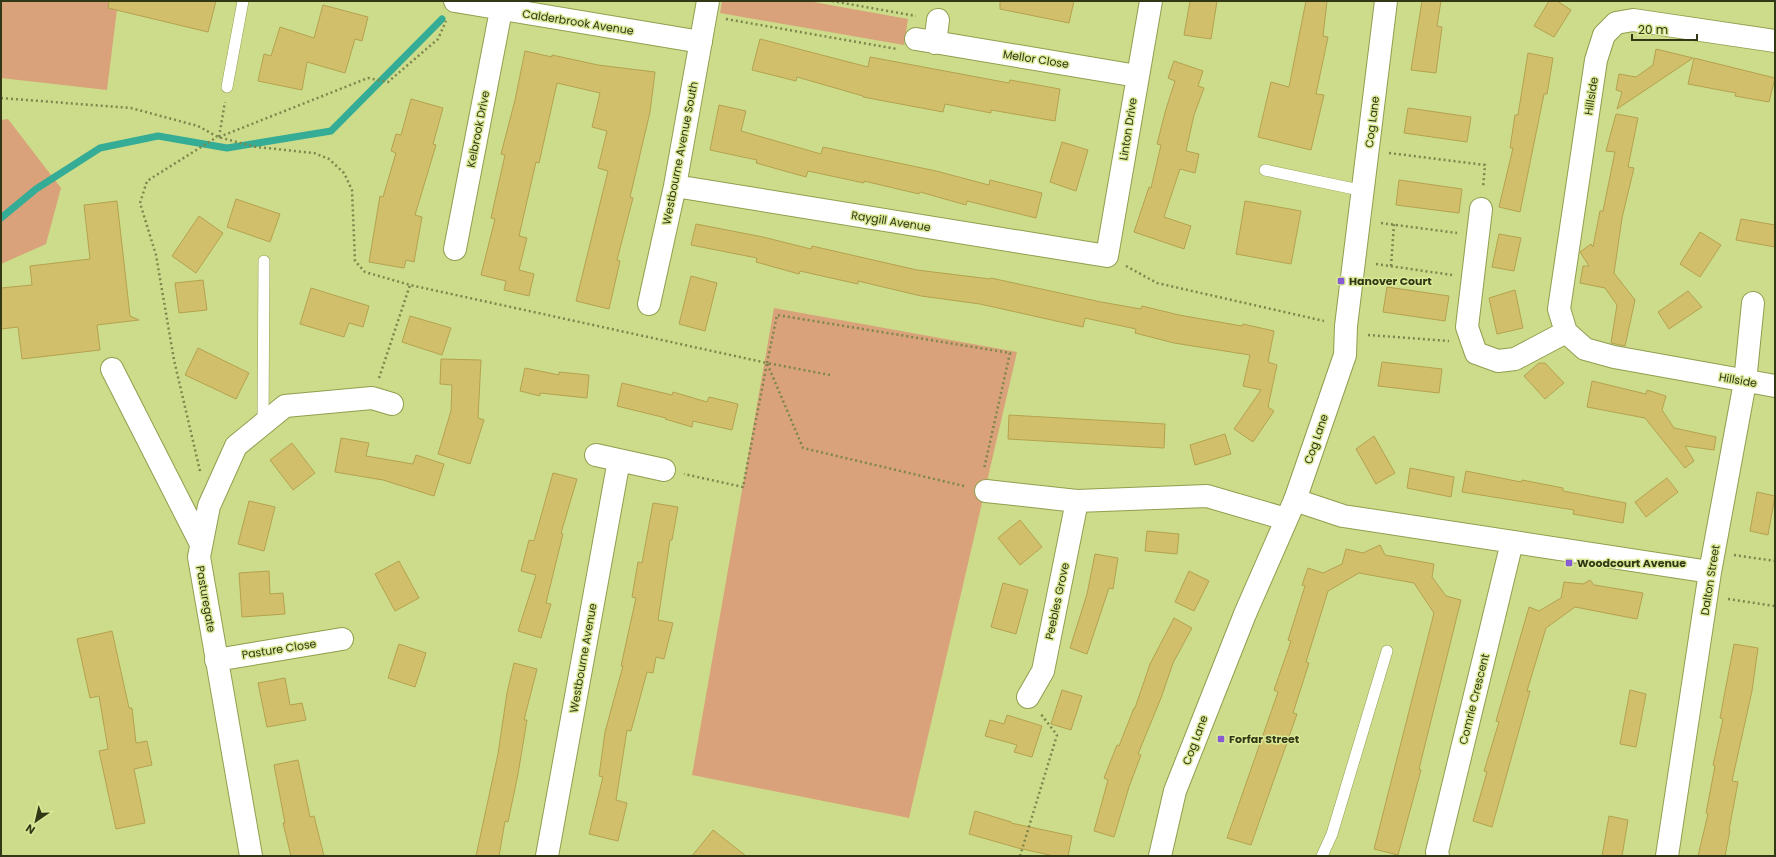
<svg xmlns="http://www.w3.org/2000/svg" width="1776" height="857" viewBox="0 0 1776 857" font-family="Poppins,sans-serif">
<rect width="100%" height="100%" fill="#ccdc8a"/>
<path fill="#d9a27a" d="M 1,1 L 118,1 L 107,90 L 1,78 Z
M 722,1 L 808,1 L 908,19 L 904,45 L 720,13 Z
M 8,119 L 61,188 L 46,244 L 1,264 L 1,120 Z
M 774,308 L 1017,352 L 909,818 L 692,775 Z"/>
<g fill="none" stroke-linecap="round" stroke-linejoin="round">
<path stroke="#35ac95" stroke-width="7" d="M 1,218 L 36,189 L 100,148 L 158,136 L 227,148 L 331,131 L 442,19"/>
</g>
<path fill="#d1bf6c" stroke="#b4a24f" d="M 109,1 L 216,1 L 208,32 L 108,8 Z
M 1000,1 L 1074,1 L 1069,23 L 1000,9 Z
M 1190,1 L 1217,1 L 1211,39 L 1184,35 Z
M 1306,1 L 1327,1 L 1323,36 L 1328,37 L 1316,94 L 1324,95 L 1311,150 L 1258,137 L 1271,82 L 1289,87 Z
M 1422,1 L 1441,1 L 1437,26 L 1442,27 L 1436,73 L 1411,70 Z
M 1549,1 L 1557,1 L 1571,10 L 1554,37 L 1534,26 Z
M 323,5 L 368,17 L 362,41 L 355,39 L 345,73 L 307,62 L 302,90 L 258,81 L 264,54 L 271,56 L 280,27 L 314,38 Z
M 760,39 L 868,67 L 870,57 L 1009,83 L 1010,80 L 1060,89 L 1055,121 L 991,110 L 991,113 L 945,104 L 943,112 L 863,97 L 863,96 L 797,77 L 796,81 L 752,70 Z
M 1656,49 L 1693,58 L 1617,109 L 1622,92 L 1616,90 L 1619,74 L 1636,77 L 1653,65 Z
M 525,51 L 552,57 L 552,55 L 598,65 L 655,72 L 650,112 L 630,197 L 633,198 L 617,260 L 620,261 L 609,309 L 576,301 L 608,171 L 598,168 L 607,131 L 592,127 L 600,93 L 557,83 L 539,163 L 536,162 L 519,236 L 527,238 L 519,270 L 534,274 L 529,296 L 504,290 L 506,281 L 481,275 L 495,219 L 491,218 L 505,155 L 501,154 L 515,100 Z
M 1528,53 L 1553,58 L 1547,94 L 1544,94 L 1520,212 L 1499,207 L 1513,148 L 1510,148 L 1515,115 L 1518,115 Z
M 1694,58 L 1775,78 L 1769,102 L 1735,96 L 1736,93 L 1688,84 Z
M 1174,61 L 1203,71 L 1198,86 L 1204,88 L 1194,115 L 1186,151 L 1199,154 L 1195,173 L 1180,169 L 1164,217 L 1191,226 L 1184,249 L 1134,232 L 1149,187 L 1151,188 L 1161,145 L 1157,144 L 1166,109 L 1175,81 L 1168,78 Z
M 411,99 L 443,108 L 433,144 L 436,145 L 415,215 L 422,217 L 414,262 L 406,260 L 404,268 L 369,262 L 380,196 L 383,197 L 396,153 L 391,151 L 396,134 L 401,135 Z
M 719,105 L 746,111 L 741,131 L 821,154 L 823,147 L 936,171 L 989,185 L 990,180 L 1042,193 L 1036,218 L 967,201 L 966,205 L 920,192 L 919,194 L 864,181 L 864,183 L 808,171 L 806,177 L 756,163 L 757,160 L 710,150 Z
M 1408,108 L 1471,117 L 1467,142 L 1404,133 Z
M 1616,114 L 1638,118 L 1628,167 L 1634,168 L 1622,218 L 1614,273 L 1635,300 L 1625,346 L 1611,343 L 1617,305 L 1605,288 L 1580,283 L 1583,266 L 1589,266 L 1580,252 L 1591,244 L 1593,247 L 1600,211 L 1603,211 L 1615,152 L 1606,151 Z
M 1062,142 L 1088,150 L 1076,191 L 1050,182 Z
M 1399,180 L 1462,189 L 1459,213 L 1396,205 Z
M 236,199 L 280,214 L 270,242 L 227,227 Z
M 117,201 L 130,316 L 139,320 L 97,325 L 100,350 L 22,359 L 18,327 L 1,329 L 1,288 L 32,285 L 30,266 L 90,259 L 84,205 Z
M 1245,201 L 1301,211 L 1291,264 L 1236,254 Z
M 199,216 L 223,233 L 196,273 L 172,256 Z
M 1741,219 L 1775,225 L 1775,247 L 1736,240 Z
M 696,224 L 763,237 L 811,249 L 812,246 L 917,270 L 990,279 L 991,278 L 1101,302 L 1141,309 L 1142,306 L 1179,315 L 1242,326 L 1243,324 L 1274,331 L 1268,362 L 1277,365 L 1268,407 L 1274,411 L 1253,442 L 1234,429 L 1261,390 L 1243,386 L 1250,355 L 1174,343 L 1135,333 L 1136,329 L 1085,318 L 1083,327 L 980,304 L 921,296 L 858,281 L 858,284 L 800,271 L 799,274 L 756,262 L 757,258 L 691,245 Z
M 1700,232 L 1721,245 L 1700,277 L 1680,264 Z
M 1499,234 L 1521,238 L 1514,271 L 1492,267 Z
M 691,276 L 717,283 L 705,331 L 679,324 Z
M 203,280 L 207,310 L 179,313 L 175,283 Z
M 1387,287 L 1449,296 L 1445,321 L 1383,312 Z
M 311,288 L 369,306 L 363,327 L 349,323 L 344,337 L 300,324 Z
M 1515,290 L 1523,328 L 1497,334 L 1489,298 Z
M 1688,291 L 1702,307 L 1669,329 L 1658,312 Z
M 410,316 L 451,328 L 442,355 L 402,342 Z
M 198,348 L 249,373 L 236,399 L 185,375 Z
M 441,359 L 481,360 L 478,418 L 484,420 L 470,464 L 438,454 L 451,411 L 452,385 L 440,384 Z
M 1382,362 L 1442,369 L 1439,393 L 1378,386 Z
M 1539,363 L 1545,363 L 1564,383 L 1545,399 L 1524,376 Z
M 525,368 L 559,375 L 559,372 L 589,375 L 587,398 L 540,393 L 540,396 L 520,391 Z
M 1592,381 L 1646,394 L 1647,390 L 1666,396 L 1662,410 L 1674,428 L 1716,437 L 1714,450 L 1685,446 L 1694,461 L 1685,468 L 1645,418 L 1587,407 Z
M 622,383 L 672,395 L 673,392 L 707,402 L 709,397 L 738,404 L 732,430 L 693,421 L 692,427 L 665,419 L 666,418 L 617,406 Z
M 1009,415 L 1165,424 L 1164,448 L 1008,439 Z
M 1225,434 L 1231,454 L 1195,465 L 1190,445 Z
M 1374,436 L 1395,473 L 1376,484 L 1356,449 Z
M 341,438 L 369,443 L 366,456 L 413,464 L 416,455 L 444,464 L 434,496 L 383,480 L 335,472 Z
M 292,443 L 315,473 L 293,490 L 270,460 Z
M 1410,468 L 1454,477 L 1451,497 L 1407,488 Z
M 1466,471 L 1521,482 L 1522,480 L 1563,488 L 1563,491 L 1626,503 L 1623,523 L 1573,514 L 1574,510 L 1462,492 Z
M 553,473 L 577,479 L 561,533 L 563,534 L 546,603 L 551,604 L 541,638 L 518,631 L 536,575 L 521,571 L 529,540 L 534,541 Z
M 1667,478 L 1678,492 L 1646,517 L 1635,502 Z
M 1757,492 L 1775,496 L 1768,535 L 1750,531 Z
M 249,501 L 275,507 L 264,551 L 238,544 Z
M 653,503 L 678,507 L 672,540 L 670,540 L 658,620 L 673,623 L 664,659 L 656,657 L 653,673 L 647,672 L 631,731 L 627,730 L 616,800 L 627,803 L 618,841 L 589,834 L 603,777 L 599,776 L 605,732 L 623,666 L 621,666 L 636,598 L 632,597 L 638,562 L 642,563 Z
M 1020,520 L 1042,547 L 1020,565 L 998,538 Z
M 1147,531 L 1179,534 L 1177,554 L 1145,551 Z
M 1380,545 L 1385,555 L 1434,564 L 1432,577 L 1446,596 L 1461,600 L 1419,769 L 1421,770 L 1398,855 L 1374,849 L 1434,613 L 1414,583 L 1359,573 L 1328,591 L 1306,662 L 1309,663 L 1293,713 L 1297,714 L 1251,845 L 1227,838 L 1278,692 L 1274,690 L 1291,641 L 1288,640 L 1305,586 L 1302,585 L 1308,568 L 1323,573 L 1342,564 L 1346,549 L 1363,553 Z
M 1095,554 L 1118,558 L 1113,589 L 1109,588 L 1087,654 L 1070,648 L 1087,594 Z
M 399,561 L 419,598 L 395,611 L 375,574 Z
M 269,571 L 270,594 L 283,593 L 285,614 L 242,617 L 239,573 Z
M 1189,571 L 1209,581 L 1194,611 L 1175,602 Z
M 1590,580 L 1594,585 L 1643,593 L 1637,619 L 1575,607 L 1546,628 L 1527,691 L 1530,691 L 1492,827 L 1473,821 L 1487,772 L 1484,771 L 1499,722 L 1496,721 L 1529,607 L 1539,611 L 1561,598 L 1564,582 L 1583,584 Z
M 1003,583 L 1028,590 L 1016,634 L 991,627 Z
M 1174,618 L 1192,628 L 1173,663 L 1161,698 L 1138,754 L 1141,755 L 1129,787 L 1114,837 L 1094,831 L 1108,780 L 1104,778 L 1117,745 L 1119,746 L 1134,708 L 1135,708 L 1150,664 Z
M 112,631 L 129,708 L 132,708 L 136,743 L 147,741 L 152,765 L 134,769 L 145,823 L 116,829 L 99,751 L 108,749 L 99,696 L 90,698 L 77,639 Z
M 399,644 L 426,653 L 415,687 L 388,678 Z
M 1734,644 L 1758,648 L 1752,691 L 1732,781 L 1738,782 L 1729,830 L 1730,830 L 1725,856 L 1698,856 L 1708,814 L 1706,813 L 1715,766 L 1713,765 L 1723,719 L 1720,718 Z
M 514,663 L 537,669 L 524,720 L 527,720 L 518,774 L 508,822 L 505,821 L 499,856 L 476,856 L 498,754 L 507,693 Z
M 285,678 L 290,705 L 302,703 L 306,720 L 267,727 L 258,683 Z
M 1062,690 L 1082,696 L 1071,730 L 1051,724 Z
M 1630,690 L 1646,694 L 1636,747 L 1620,744 Z
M 1007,715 L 1042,726 L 1032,757 L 1014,752 L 1017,745 L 985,736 L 990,720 L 1004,724 Z
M 298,760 L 310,817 L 314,816 L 324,856 L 291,856 L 283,823 L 285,823 L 274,765 Z
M 975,811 L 1011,822 L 1011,823 L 1072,836 L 1068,856 L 1054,856 L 1018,848 L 969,834 Z
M 1609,816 L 1628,820 L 1622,856 L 1602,856 Z
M 713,830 L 746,856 L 692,856 Z"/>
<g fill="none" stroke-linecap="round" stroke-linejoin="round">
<defs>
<path id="lane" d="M 227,87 L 243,1
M 1265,170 L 1364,191
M 263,423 L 264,261
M 1322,856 L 1332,834 L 1387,651"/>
<path id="street" d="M 455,1 L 701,42
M 916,39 L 1137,76
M 1775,41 L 1633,20 L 1616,23 L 1604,35 L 1596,60 L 1559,309 L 1566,332 L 1585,349 L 1614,357 L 1775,386
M 935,43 L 938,20
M 675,186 L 1107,256 L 1151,1
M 1481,209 L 1467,327 L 1476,353 L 1498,361 L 1515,359 L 1566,332
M 455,249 L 501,10
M 649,304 L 675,186 L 708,1
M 112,369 L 201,544
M 596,455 L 664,470
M 986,491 L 1077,501 L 1207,496 L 1286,519
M 1295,500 L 1343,516 L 1710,572
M 216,660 L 342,639
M 1028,697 L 1043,671 L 1077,501
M 251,856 L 199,557 L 209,506 L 236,446 L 285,406 L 372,398 L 392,404
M 547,856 L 619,460
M 1438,856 L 1437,852 L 1512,542
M 1667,856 L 1710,572 L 1745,382 L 1753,303"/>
<path id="secondary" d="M 1160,856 L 1175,791 L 1245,614 L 1295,500 L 1345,355 L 1346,326 L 1386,1"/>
</defs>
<use href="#lane" stroke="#919e4e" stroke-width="12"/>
<use href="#street" stroke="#919e4e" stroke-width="24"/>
<use href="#secondary" stroke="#919e4e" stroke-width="24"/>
<path stroke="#7c864d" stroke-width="2.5" stroke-dasharray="2 3" stroke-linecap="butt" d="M 832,1 L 916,16
M 726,19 L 897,49
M 1,98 L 131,108 L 198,126 L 218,137 L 256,147 L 314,153 L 329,159 L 344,173 L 352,190 L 355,261 L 365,272 L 410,285 L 767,363 L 743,487 L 684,474
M 219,137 L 368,78 L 388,82 L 438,39 L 446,21
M 219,137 L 225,102
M 1389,153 L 1485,165 L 1483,188
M 1381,223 L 1457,233
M 1376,264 L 1452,275
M 1126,266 L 1157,283 L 1324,321
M 1391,266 L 1394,224
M 1368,335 L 1449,341
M 767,363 L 777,315 L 1010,353 L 984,469
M 830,375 L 767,363 L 803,448 L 964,486
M 379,378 L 410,285
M 200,471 L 174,360 L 156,255 L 140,203 L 147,181 L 217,137
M 1734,555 L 1775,561
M 1728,599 L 1775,606
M 1020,856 L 1057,735 L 1040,713"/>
<use href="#lane" stroke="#fff" stroke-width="11"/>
<use href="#street" stroke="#fff" stroke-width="22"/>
<use href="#secondary" stroke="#fff" stroke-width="22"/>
</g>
<g fill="#875bd4" stroke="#d9e997" stroke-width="1.5">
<rect x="1337" y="277" width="8" height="8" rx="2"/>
<rect x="1565" y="559" width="8" height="8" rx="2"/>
<rect x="1217" y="735" width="8" height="8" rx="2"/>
</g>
<g text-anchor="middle" stroke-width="3" stroke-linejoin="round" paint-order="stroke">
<g font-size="11" fill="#323716" stroke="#d9e997">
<text transform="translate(578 22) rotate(9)" y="4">Calderbrook Avenue</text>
<text transform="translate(1036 59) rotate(9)" y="4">Mellor Close</text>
<text transform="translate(1591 96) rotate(-81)" y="4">Hillside</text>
<text transform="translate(1372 122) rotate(-83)" y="4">Cog Lane</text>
<text transform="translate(478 129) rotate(-79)" y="4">Kelbrook Drive</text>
<text transform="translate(1128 129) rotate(-81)" y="4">Linton Drive</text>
<text transform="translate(680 153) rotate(-79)" y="4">Westbourne Avenue South</text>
<text transform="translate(891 221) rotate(9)" y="4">Raygill Avenue</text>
<text transform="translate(1738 380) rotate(10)" y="4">Hillside</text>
<text transform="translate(1316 439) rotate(-71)" y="4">Cog Lane</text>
<text transform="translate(1710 580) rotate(-81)" y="4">Dalton Street</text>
<text transform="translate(206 599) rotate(80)" y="4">Pasturegate</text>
<text transform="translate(1057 601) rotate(-78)" y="4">Peebles Grove</text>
<text transform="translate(279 649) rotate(-9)" y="4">Pasture Close</text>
<text transform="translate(583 658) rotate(-80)" y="4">Westbourne Avenue</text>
<text transform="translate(1474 699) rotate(-76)" y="4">Comrie Crescent</text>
<text transform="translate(1195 740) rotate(-69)" y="4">Cog Lane</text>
</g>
<g font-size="11" font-weight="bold" fill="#323716" stroke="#d9e997" text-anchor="start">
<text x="1349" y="285">Hanover Court</text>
<text x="1577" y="567">Woodcourt Avenue</text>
<text x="1229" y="743">Forfar Street</text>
</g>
</g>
<rect width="1776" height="857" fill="none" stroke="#323716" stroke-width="4"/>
<g transform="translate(36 821) rotate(214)" stroke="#d9e997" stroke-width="3" paint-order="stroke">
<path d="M0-3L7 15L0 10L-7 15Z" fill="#323716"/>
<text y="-6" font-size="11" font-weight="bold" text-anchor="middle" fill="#323716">N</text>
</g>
<path d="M1632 34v6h65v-6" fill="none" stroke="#323716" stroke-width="2"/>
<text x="1638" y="34" font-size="12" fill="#323716" stroke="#d9e997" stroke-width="3" paint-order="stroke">20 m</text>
</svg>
